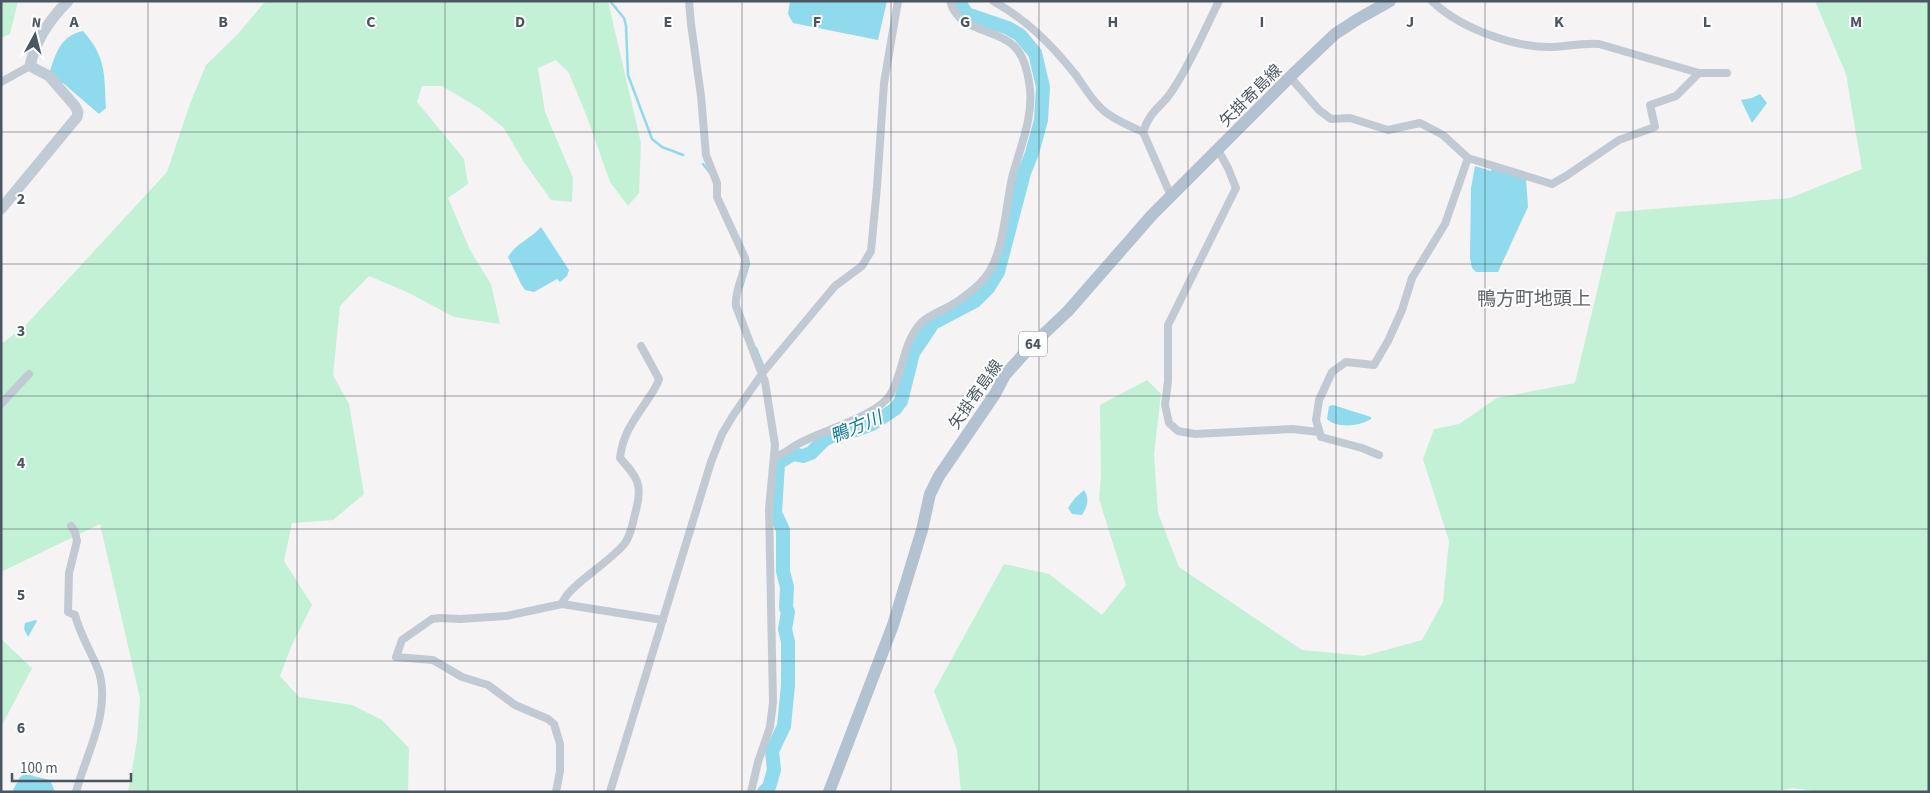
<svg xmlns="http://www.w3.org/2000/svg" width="1930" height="793" viewBox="0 0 1930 793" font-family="'Source Sans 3','Noto Sans JP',sans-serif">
<rect width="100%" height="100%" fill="#f5f3f3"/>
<path fill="#c3f1d5" d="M 1,1 L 18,1 L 10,34 L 1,38 Z
M 272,1 L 608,1 L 641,143 L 639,193 L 628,206 L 610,182 L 587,117 L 569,73 L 556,60 L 538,68 L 545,112 L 573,178 L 572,202 L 551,200 L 524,162 L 503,127 L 479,108 L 442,86 L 422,86 L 417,102 L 464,159 L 468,184 L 448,198 L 470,250 L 491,284 L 500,324 L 454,317 L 407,292 L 369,276 L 340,306 L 333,375 L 349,404 L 364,494 L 333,520 L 292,523 L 284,561 L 312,605 L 291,647 L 280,676 L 299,697 L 352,705 L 382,720 L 409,748 L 408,792 L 128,792 L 137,741 L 140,698 L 100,524 L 1,572 L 1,344 L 24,327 L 167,172 L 190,104 L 206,65 L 237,35 L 264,3 Z
M 1815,1 L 1929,1 L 1929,792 L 1821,792 L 1793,788 L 1769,792 L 961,792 L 957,750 L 934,691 L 1004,564 L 1049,574 L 1102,615 L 1126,585 L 1099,499 L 1101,476 L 1100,405 L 1147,380 L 1161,394 L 1154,454 L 1158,513 L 1179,567 L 1302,650 L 1364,656 L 1422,640 L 1443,602 L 1449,541 L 1423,459 L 1434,429 L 1459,424 L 1497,398 L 1575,383 L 1616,212 L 1790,198 L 1862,169 L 1846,74 Z
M 1,639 L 32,668 L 1,727 Z"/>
<path fill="#90daee" d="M 790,1 L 887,1 L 878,40 L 793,23 L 788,14 Z
M 83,31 C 107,58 104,75 106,108 L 99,114 L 63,83 L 59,83 L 50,71 C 56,53 61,35 83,31 Z
M 1760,94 L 1767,103 L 1752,123 L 1741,100 L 1752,98 Z
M 1475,166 L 1491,171 L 1492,167 L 1526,179 L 1528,207 L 1498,272 L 1476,272 L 1472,268 L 1470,258 L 1471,188 Z
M 541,227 L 569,270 L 567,276 L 560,282 L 557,279 L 534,292 L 525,290 L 521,284 L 508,257 C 516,243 531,239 541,227 Z
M 1333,405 L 1371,417 L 1371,419 C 1360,426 1337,429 1327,419 L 1329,406 Z
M 1084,490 C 1090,499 1087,507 1082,515 L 1072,514 L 1068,508 L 1075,498 Z
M 36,620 L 37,621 L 28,637 L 24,629 L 25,623 Z
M 25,774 L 50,780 L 55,792 L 12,792 L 20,777 Z"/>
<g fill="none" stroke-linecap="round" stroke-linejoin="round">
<path stroke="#90daee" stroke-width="2.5" d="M 610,1 L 624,18 L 626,26 L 628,75 L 652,139 L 662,147 L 683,155
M 703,164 L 710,173
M 742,287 L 749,264 L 748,259
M 756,348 L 764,368"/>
<path stroke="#90daee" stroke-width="14" d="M 764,792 L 769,787 L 774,770 L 772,751 L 784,726 L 788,685 L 788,642 L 785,629 L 788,612 L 786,608 L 787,587 L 783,571 L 783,530 L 775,513 L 778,463 L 793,454 L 803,456 L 811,453 L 824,440 L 836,434 L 856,430 L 872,424 L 895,409 L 901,401 L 913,353 L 933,323 L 975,301 L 988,288 L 998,272 L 1024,173 L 1032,153 L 1041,120 L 1043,87 L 1035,53 L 1020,35 L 1008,28 L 967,14 L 958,1"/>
<path stroke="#c1cad2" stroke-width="8" d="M 689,1 L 691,24 L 701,96 L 706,155 L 717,183 L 717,197 L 745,258 C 746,274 734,289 736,306 L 765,382 L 775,445 L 769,509 L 773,702 L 770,727 L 758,762 L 751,792
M 993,1 C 1027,20 1051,44 1075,74 C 1084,86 1092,101 1103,110 C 1114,120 1130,126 1143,132 L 1171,196
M 1432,1 C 1460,28 1514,48 1553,47 C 1569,46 1583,43 1599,44 L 1699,73
M 1290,77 L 1319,110 L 1331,119 L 1350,118 L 1388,130 L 1420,123 L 1443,135 L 1468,158 L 1552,184 L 1566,176 L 1619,140 L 1655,127 L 1650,105 L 1676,96 L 1699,73 L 1727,73
M 1,82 L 30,66
M 1143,132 C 1150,110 1161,108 1172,91 C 1191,63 1204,31 1219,1
M 1218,150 L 1228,168 L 1236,188 L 1168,325 L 1168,381 L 1165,405 L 1169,423 L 1178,431 L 1195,434 L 1292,429 L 1319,432
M 1,404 L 29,374
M 1379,455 L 1362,448 L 1321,437 L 1316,420 L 1319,400 L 1332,372 L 1346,362 L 1374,365 L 1388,341 L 1402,310 L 1412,278 L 1445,224 L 1468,158
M 775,456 C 784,455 790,448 798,444 C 821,431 877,416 890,395 C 904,373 902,342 922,322 C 932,313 947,309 958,301 C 967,295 977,287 984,279 C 1005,255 1005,205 1013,174 C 1021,145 1035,113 1029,82 C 1027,69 1023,54 1013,45 C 993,28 958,31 950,1
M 71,526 L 75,532 L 77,541 L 69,573 L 68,612 L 75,615 C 80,635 92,653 99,672 C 111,712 86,754 76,792
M 562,604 C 567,586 611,562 625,543 C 632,533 633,521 636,510 C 643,484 637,477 620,458 C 623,433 634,420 648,399 C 652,393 657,386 659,379 L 641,346
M 556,792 L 560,771 L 560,744 L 554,724 L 548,719 L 515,705 L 488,685 L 462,677 L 433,660 L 396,657 L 402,640 L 432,619 L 440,618 L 460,619 L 506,616 L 562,604 L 663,620
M 610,792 L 711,462 L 722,434 L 734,414 L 764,371 L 835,286 L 862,266 L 871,251 L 877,187 L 884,83 L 898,1"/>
<path stroke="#c1cbd6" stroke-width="11" d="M 1,209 L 77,117 L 78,112 L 75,106 L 49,76 L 30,66 C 35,41 50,19 68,1"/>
<path stroke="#b3c2d1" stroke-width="12" d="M 829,792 L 893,625 L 922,530 L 930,494 L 939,476 L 995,394 L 1005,375 L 1032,345 L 1068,311 L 1152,215 L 1295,72 L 1335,34 L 1358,19 L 1390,1"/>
</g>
<path fill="none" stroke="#4a5661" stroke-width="1" stroke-opacity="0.55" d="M 148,1 L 148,792M 297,1 L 297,792M 445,1 L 445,792M 594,1 L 594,792M 742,1 L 742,792M 891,1 L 891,792M 1039,1 L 1039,792M 1188,1 L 1188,792M 1336,1 L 1336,792M 1485,1 L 1485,792M 1633,1 L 1633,792M 1782,1 L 1782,792M 1,132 L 1929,132M 1,264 L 1929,264M 1,396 L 1929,396M 1,529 L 1929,529M 1,661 L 1929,661"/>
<g text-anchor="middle" stroke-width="4" stroke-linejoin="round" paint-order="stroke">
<rect fill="#fff" stroke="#808990" stroke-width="1" x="1019" y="331.5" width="28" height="25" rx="4"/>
<g font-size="15" font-weight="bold" fill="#4a5661">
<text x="1033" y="349">64</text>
</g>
<g font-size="16" fill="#4a5661" stroke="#fff">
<text transform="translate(1250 95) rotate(-45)" y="6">矢掛寄島線</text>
<text transform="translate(975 394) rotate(-55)" y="6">矢掛寄島線</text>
</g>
<g font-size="18" font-style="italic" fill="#0c7c9b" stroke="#fff">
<text transform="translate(856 427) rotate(-23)" y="6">鴨方川</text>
</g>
<g font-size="19" fill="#5f6368" stroke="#fff">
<text x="1534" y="305">鴨方町地頭上</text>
</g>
</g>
<g font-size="16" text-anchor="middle" font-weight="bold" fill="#4a5661" stroke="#fff" stroke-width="4" stroke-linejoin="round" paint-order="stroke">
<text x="74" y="27">A</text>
<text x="223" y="27">B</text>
<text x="371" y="27">C</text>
<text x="520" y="27">D</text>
<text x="668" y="27">E</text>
<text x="817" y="27">F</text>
<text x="965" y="27">G</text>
<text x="1113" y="27">H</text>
<text x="1262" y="27">I</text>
<text x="1410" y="27">J</text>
<text x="1559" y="27">K</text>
<text x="1707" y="27">L</text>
<text x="1856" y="27">M</text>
<text x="21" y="204">2</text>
<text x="21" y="336">3</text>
<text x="21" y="468">4</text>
<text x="21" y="600">5</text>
<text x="21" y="733">6</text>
</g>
<rect width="1930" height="793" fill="none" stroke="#4a5661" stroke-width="5"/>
<g transform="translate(35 35) rotate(7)" stroke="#ffffff" stroke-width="4" paint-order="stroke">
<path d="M0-4L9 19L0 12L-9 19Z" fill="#4a5661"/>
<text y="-8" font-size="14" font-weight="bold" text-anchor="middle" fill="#4a5661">N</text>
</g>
<path d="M12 773v8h119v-8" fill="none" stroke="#4a5661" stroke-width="2.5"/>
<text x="20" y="773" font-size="15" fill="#4a5661" stroke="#ffffff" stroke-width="4" paint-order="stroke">100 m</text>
</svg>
